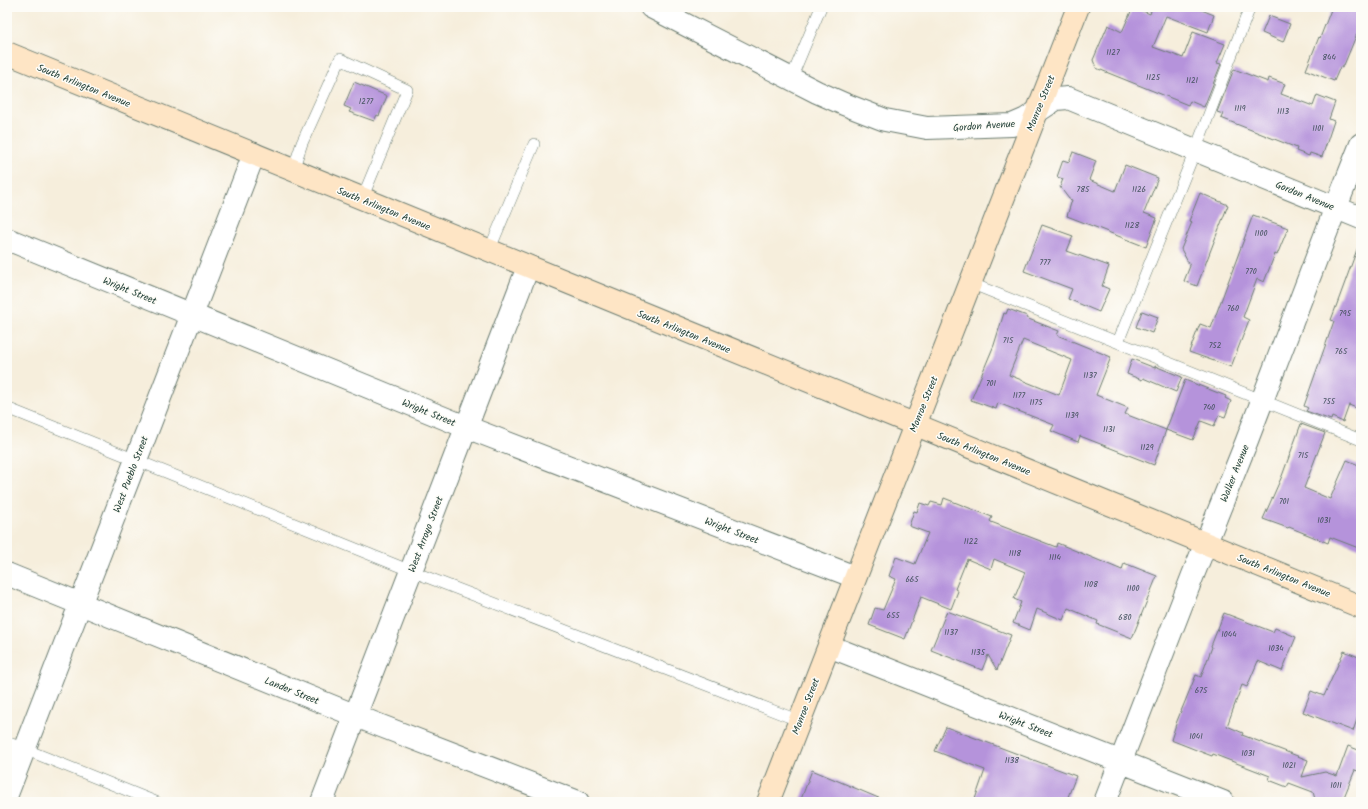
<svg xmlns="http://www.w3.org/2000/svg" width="1368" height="809" viewBox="0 0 1368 809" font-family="Kalam,sans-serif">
<rect width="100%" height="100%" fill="#fdfcf7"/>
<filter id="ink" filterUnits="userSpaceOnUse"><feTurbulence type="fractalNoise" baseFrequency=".025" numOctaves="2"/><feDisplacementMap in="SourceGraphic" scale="8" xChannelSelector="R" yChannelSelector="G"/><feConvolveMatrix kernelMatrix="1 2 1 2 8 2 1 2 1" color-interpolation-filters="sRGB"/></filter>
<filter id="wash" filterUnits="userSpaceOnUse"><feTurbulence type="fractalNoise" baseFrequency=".012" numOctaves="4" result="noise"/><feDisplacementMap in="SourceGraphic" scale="16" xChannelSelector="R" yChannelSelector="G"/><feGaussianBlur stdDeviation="0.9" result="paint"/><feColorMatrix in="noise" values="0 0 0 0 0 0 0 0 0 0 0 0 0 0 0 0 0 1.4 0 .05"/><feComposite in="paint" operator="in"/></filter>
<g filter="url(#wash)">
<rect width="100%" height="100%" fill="#f6eedc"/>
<g id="blocks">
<path fill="#b593db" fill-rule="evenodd" d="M 1133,7 L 1150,14 L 1151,11 L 1145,8 L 1146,7 L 1194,7 L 1214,15 L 1208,32 L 1166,16 L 1153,47 L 1183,58 L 1193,32 L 1225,44 L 1217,63 L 1221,64 L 1204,107 L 1190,101 L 1188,105 L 1096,68 L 1093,60 L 1108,25 L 1122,32 Z
M 1332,7 L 1361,7 L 1361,24 L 1344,65 L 1343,65 L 1342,68 L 1340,67 L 1334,81 L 1306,70 L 1319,37 L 1320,38 Z
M 1269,16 L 1290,24 L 1283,42 L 1262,33 Z
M 1234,69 L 1268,82 L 1269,78 L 1285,84 L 1281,94 L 1313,106 L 1317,95 L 1335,102 L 1329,119 L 1334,121 L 1322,157 L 1310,153 L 1309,156 L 1296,151 L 1297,148 L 1221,118 L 1223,114 L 1217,112 Z
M 354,82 L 387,96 L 379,116 L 377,115 L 374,121 L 349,112 L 351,109 L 344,106 Z
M 1073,152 L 1096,161 L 1089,180 L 1115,191 L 1125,165 L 1158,178 L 1144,213 L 1157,218 L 1146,247 L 1067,216 L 1072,200 L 1069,199 L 1060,187 L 1063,179 L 1057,177 L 1063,160 L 1069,162 Z
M 1200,193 L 1228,205 L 1197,286 L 1184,281 L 1190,266 L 1181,249 L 1192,222 L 1189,221 Z
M 1253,215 L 1288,228 L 1277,255 L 1275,254 L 1264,282 L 1257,279 L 1243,317 L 1249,320 L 1231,367 L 1189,352 L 1200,324 L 1211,328 Z
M 1042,225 L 1073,236 L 1067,251 L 1109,266 L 1102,286 L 1109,289 L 1099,312 L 1068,299 L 1072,289 L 1024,271 Z
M 1359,244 L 1361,244 L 1361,410 L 1349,405 L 1343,422 L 1332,417 L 1331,420 L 1306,411 L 1308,408 L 1304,406 L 1334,321 L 1331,320 L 1337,304 Z
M 1008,309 L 1027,316 L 1026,318 L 1059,331 L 1057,335 L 1111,357 L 1096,395 L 1128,408 L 1125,414 L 1166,430 L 1185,380 L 1226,396 L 1225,398 L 1231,401 L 1225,417 L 1219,415 L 1214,426 L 1201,421 L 1193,440 L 1166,430 L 1154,465 L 1080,436 L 1078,442 L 1051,431 L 1054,425 L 998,403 L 996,409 L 971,400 L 994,345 L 1004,313 L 1006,314 ZM 1023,340 L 1072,360 L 1059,395 L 1009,375 Z
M 1142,311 L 1158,317 L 1152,333 L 1136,327 Z
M 1132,359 L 1155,368 L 1155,366 L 1182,377 L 1176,392 L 1143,378 L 1142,380 L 1127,374 Z
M 1301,424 L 1325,433 L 1304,488 L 1330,499 L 1347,460 L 1361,466 L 1361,549 L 1330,537 L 1328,543 L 1289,527 L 1288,528 L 1263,519 L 1282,476 Z
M 944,498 L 992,517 L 990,521 L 991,522 L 1056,547 L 1057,543 L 1122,570 L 1124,563 L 1157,576 L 1132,638 L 1097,624 L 1098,621 L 1068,608 L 1063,620 L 1037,609 L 1030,630 L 1013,623 L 1021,602 L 1014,599 L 1025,572 L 994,559 L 991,569 L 967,559 L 955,589 L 958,591 L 951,609 L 921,597 L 905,639 L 869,625 L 875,608 L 883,610 L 896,579 L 889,576 L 896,557 L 915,564 L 928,533 L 909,526 L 914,511 L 917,512 L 920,503 L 929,506 L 931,502 L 942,505 Z
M 947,611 L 1011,635 L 997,670 L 988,655 L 982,670 L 931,650 Z
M 1224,613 L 1273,632 L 1275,628 L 1296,637 L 1282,671 L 1258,661 L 1247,687 L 1242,685 L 1227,726 L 1243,733 L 1242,735 L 1308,760 L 1302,777 L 1325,772 L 1337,776 L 1348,746 L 1361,751 L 1361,772 L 1355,770 L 1342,802 L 1322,802 L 1315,799 L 1313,792 L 1289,783 L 1287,787 L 1269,780 L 1270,776 L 1213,754 L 1212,756 L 1204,753 L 1171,740 L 1177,721 L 1196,675 L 1201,677 L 1212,647 L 1211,646 Z
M 1344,651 L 1361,658 L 1361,708 L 1353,731 L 1303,712 L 1311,691 L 1324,696 Z
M 946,727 L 1076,776 L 1066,802 L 974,802 L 985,770 L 935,751 Z
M 812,770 L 888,802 L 800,802 Z"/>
</g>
</g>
<g filter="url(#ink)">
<use href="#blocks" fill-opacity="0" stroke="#6a7b6f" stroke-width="1"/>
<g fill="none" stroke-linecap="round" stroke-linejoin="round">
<defs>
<path id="lane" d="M 791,79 L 821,7
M 293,170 L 302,143 L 340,59 L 407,90 L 362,199
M 489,251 L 534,144
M 970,283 L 1361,440
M 1118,342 L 1195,151 L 1250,7
M 7,408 L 411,571 L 800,721
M 7,742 L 156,802"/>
<path id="street" d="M 651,7 L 817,92 L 844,104 L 885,120 L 927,128 L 1012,125 L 1026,119 L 1056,99 L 1068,98 L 1361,218
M 7,239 L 466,427 L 855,577
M 7,574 L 376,724 L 578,802
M 829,646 L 1223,802
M 7,794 L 254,154
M 322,802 L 528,267
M 1105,802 L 1193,575 L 1246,443 L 1336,207 L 1361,144"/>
<path id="secondary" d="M 7,53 L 1361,607
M 768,802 L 1078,7"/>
</defs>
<use href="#lane" stroke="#6a7b6f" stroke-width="12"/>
<use href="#street" stroke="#6a7b6f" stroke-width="24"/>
<use href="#secondary" stroke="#6a7b6f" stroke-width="24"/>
<use href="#lane" stroke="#fff" stroke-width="11"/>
<use href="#street" stroke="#fff" stroke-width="22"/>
<use href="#secondary" stroke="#fee5c5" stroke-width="22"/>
</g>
</g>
<g text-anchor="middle" stroke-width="3" stroke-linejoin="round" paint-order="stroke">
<g font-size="8" fill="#44525e">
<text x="1113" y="55">1127</text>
<text x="1329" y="60">844</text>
<text x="1153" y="80">1125</text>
<text x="1192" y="83">1121</text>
<text x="366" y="104">1277</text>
<text x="1240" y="111">1119</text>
<text x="1283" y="114">1113</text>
<text x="1318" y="131">1101</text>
<text x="1083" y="192">785</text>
<text x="1139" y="192">1126</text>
<text x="1132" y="228">1128</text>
<text x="1261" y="236">1100</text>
<text x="1045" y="265">777</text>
<text x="1251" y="274">770</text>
<text x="1233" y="311">760</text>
<text x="1345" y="316">795</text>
<text x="1008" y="343">715</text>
<text x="1215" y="348">752</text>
<text x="1341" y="354">765</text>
<text x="1090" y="378">1137</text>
<text x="991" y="386">701</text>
<text x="1019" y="398">1177</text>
<text x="1329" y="404">755</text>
<text x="1036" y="405">1175</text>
<text x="1209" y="410">740</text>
<text x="1072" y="418">1139</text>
<text x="1109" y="432">1131</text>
<text x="1147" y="450">1129</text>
<text x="1303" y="458">715</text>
<text x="1284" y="504">701</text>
<text x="1324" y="523">1031</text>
<text x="971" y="544">1122</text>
<text x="1015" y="556">1118</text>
<text x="1055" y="560">1114</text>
<text x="912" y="582">665</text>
<text x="1091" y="587">1108</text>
<text x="1133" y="591">1100</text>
<text x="893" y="618">655</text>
<text x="1125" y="620">680</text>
<text x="951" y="635">1137</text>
<text x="1229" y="637">1044</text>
<text x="1276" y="651">1034</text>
<text x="978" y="655">1135</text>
<text x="1201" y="693">675</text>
<text x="1196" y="739">1041</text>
<text x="1248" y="756">1031</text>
<text x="1012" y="763">1138</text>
<text x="1289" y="768">1021</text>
<text x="1336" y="788">1011</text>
</g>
<g font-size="10" fill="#1f3d34" stroke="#fdfcf7">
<text transform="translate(84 85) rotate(22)" y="4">South Arlington Avenue</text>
<text transform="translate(1040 103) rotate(-68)" y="4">Monroe Street</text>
<text transform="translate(984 125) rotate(-4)" y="4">Gordon Avenue</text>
<text transform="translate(1305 195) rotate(22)" y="4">Gordon Avenue</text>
<text transform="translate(384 208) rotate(22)" y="4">South Arlington Avenue</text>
<text transform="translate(130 290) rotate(22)" y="4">Wright Street</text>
<text transform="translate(684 331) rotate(22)" y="4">South Arlington Avenue</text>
<text transform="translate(923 404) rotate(-68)" y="4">Monroe Street</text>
<text transform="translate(429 412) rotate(22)" y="4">Wright Street</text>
<text transform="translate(984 453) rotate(22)" y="4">South Arlington Avenue</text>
<text transform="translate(1234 473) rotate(-68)" y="4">Walker Avenue</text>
<text transform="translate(130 474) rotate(-69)" y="4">West Pueblo Street</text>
<text transform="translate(732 530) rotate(21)" y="4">Wright Street</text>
<text transform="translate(425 534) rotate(-69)" y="4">West Arroyo Street</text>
<text transform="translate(1284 575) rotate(22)" y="4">South Arlington Avenue</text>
<text transform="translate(292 690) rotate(22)" y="4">Lander Street</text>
<text transform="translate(805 706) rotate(-69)" y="4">Monroe Street</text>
<text transform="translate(1026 724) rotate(21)" y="4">Wright Street</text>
</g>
</g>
<rect width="1368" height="809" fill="none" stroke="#fdfcf7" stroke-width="24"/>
</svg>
